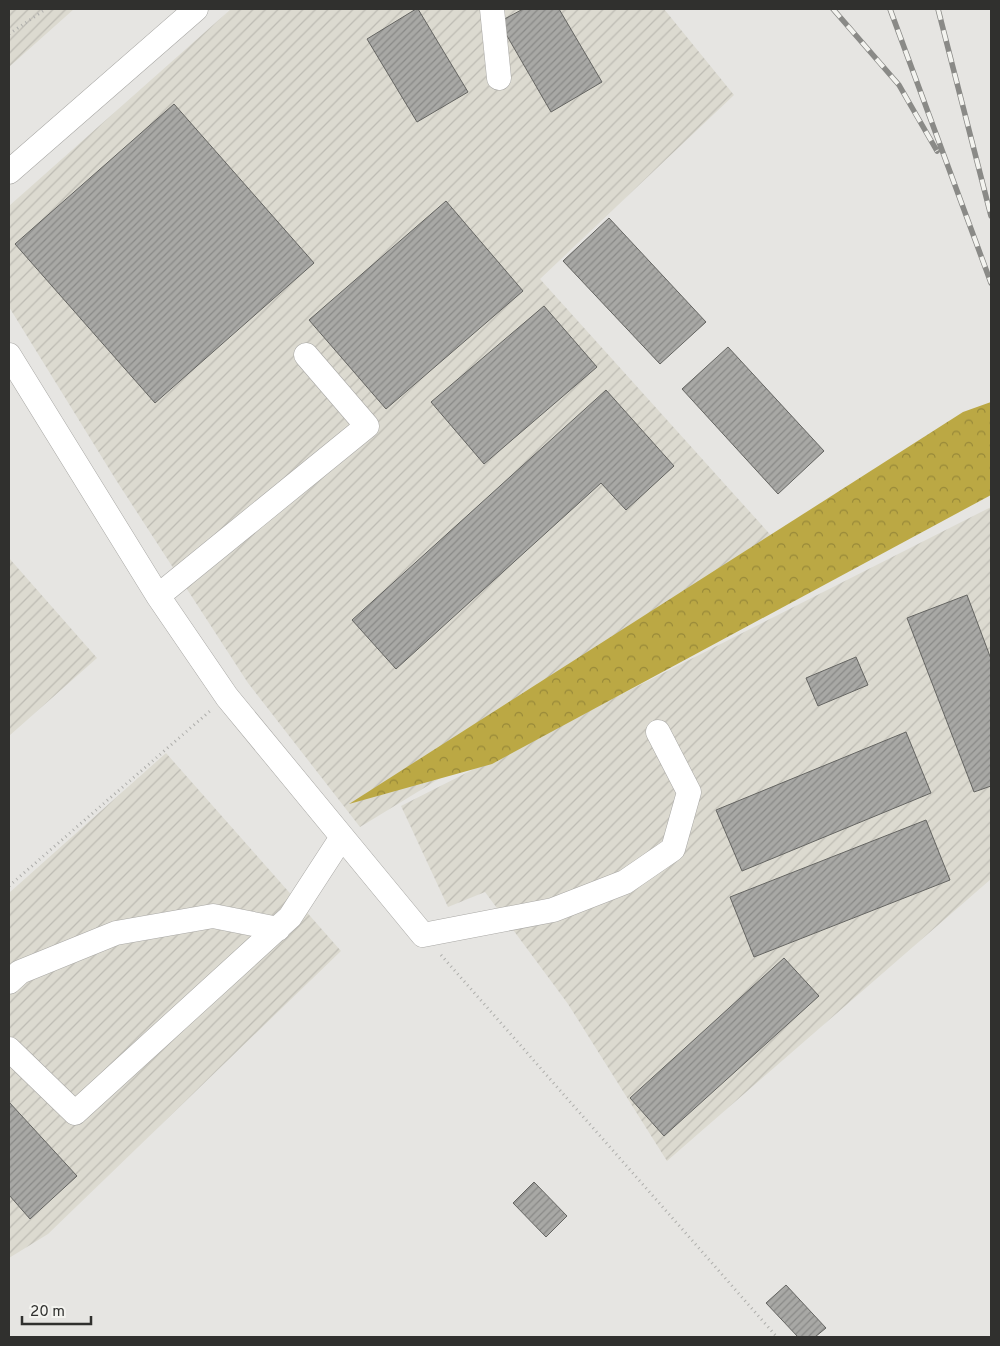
<svg xmlns="http://www.w3.org/2000/svg" width="1000" height="1346" viewBox="0 0 1000 1346" font-family="Overpass,sans-serif">
<defs>
<pattern id="industrial-furrows" width="10" height="10" patternUnits="userSpaceOnUse" patternTransform="scale(1.25)"><rect width="10" height="10" fill="#dcdad0"/><path d="M-1 1l2-2M0 10L10 0M9 11l2-2" fill="none" stroke="#bdbbb3"/></pattern>
<pattern id="forest-crowns" width="20" height="18" patternUnits="userSpaceOnUse" patternTransform="scale(1.25)"><rect width="20" height="18" fill="#bba844"/><path d="M2 6a3 3 0 1 1 6 0M12 15a3 3 0 1 1 6 0" fill="none" stroke="#988939"/></pattern>
<pattern id="building-hatch" width="6" height="6" patternUnits="userSpaceOnUse" patternTransform="scale(1.25)"><rect width="6" height="6" fill="#a8a8a5"/><path d="M-1 1l2-2M0 6l6-6M5 7l2-2" fill="none" stroke="#898987"/></pattern>
</defs>
<rect width="100%" height="100%" fill="#e6e5e2"/>
<path fill="url(#industrial-furrows)" d="M 9,9 L 74,9 L 9,67 Z
M 231,9 L 664,9 L 734,95 L 540,279 L 795,562 L 360,827 L 248,683 L 116,480 L 9,307 L 9,206 Z
M 991,507 L 991,879 L 667,1161 L 568,1004 L 485,892 L 448,907 L 401,806 Z
M 9,558 L 97,658 L 9,736 Z
M 166,753 L 341,951 L 48,1234 L 9,1258 L 9,893 Z"/>
<path fill="url(#forest-crowns)" d="M 991,402 L 991,495 L 492,764 L 349,804 L 963,412 Z"/>
<path fill="url(#building-hatch)" stroke="#656562" d="M 416,9 L 418,9 L 468,92 L 417,122 L 367,39 Z
M 523,9 L 559,9 L 602,82 L 551,112 L 499,22 Z
M 174,104 L 314,263 L 155,403 L 15,244 Z
M 446,201 L 523,291 L 386,409 L 309,320 Z
M 609,218 L 706,322 L 660,364 L 563,261 Z
M 544,306 L 597,367 L 484,464 L 431,402 Z
M 728,347 L 824,451 L 778,494 L 682,389 Z
M 606,390 L 674,466 L 626,510 L 601,483 L 396,669 L 352,620 Z
M 967,595 L 991,659 L 991,786 L 974,792 L 907,618 Z
M 856,657 L 868,685 L 818,706 L 806,678 Z
M 906,732 L 931,793 L 742,871 L 716,810 Z
M 926,820 L 950,880 L 754,957 L 730,897 Z
M 784,958 L 819,996 L 664,1136 L 630,1098 Z
M 9,1102 L 77,1176 L 30,1219 L 9,1195 Z
M 534,1182 L 567,1216 L 546,1237 L 513,1203 Z
M 786,1285 L 826,1328 L 815,1337 L 798,1337 L 766,1303 Z"/>
<g fill="none" stroke-linecap="round" stroke-linejoin="round">
<defs>
<path id="minor" d="M 492,9 L 499,78
M 9,172 L 196,9
M 9,355 L 158,596 L 227,697 L 423,935 L 553,910 L 625,882 L 673,849 L 689,792 L 658,732
M 158,596 L 367,426 L 306,355
M 9,982 L 20,972 L 116,933 L 213,916 L 278,929
M 9,1049 L 75,1113 L 290,917 L 342,837"/>
</defs>
<use href="#minor" stroke="#a9a8a5" stroke-width="25"/>
<path stroke="#aeaeab" stroke-width="3" stroke-dasharray="1 4" stroke-linecap="butt" d="M 9,34 L 46,9
M 9,886 L 210,711
M 441,955 L 777,1337"/>
<use href="#minor" stroke="#fff" stroke-width="24"/>
<defs>
<path id="rail" d="M 833,9 L 899,85 L 937,151
M 890,9 L 991,283
M 938,9 L 991,216"/>
</defs>
<use href="#rail" stroke="#8a8a87" stroke-width="5.5"/>
<use href="#rail" stroke="#f3f3ef" stroke-width="4" stroke-dasharray="11" stroke-linecap="butt"/>
</g>
<rect width="1000" height="1346" fill="none" stroke="#30302e" stroke-width="20"/>
<path d="M22 1316v8h69v-8" fill="none" stroke="#30302e" stroke-width="2.5"/>
<text x="30" y="1316" font-size="15" fill="#30302e" stroke="#f3f3ef" stroke-width="4" paint-order="stroke">20 m</text>
</svg>
